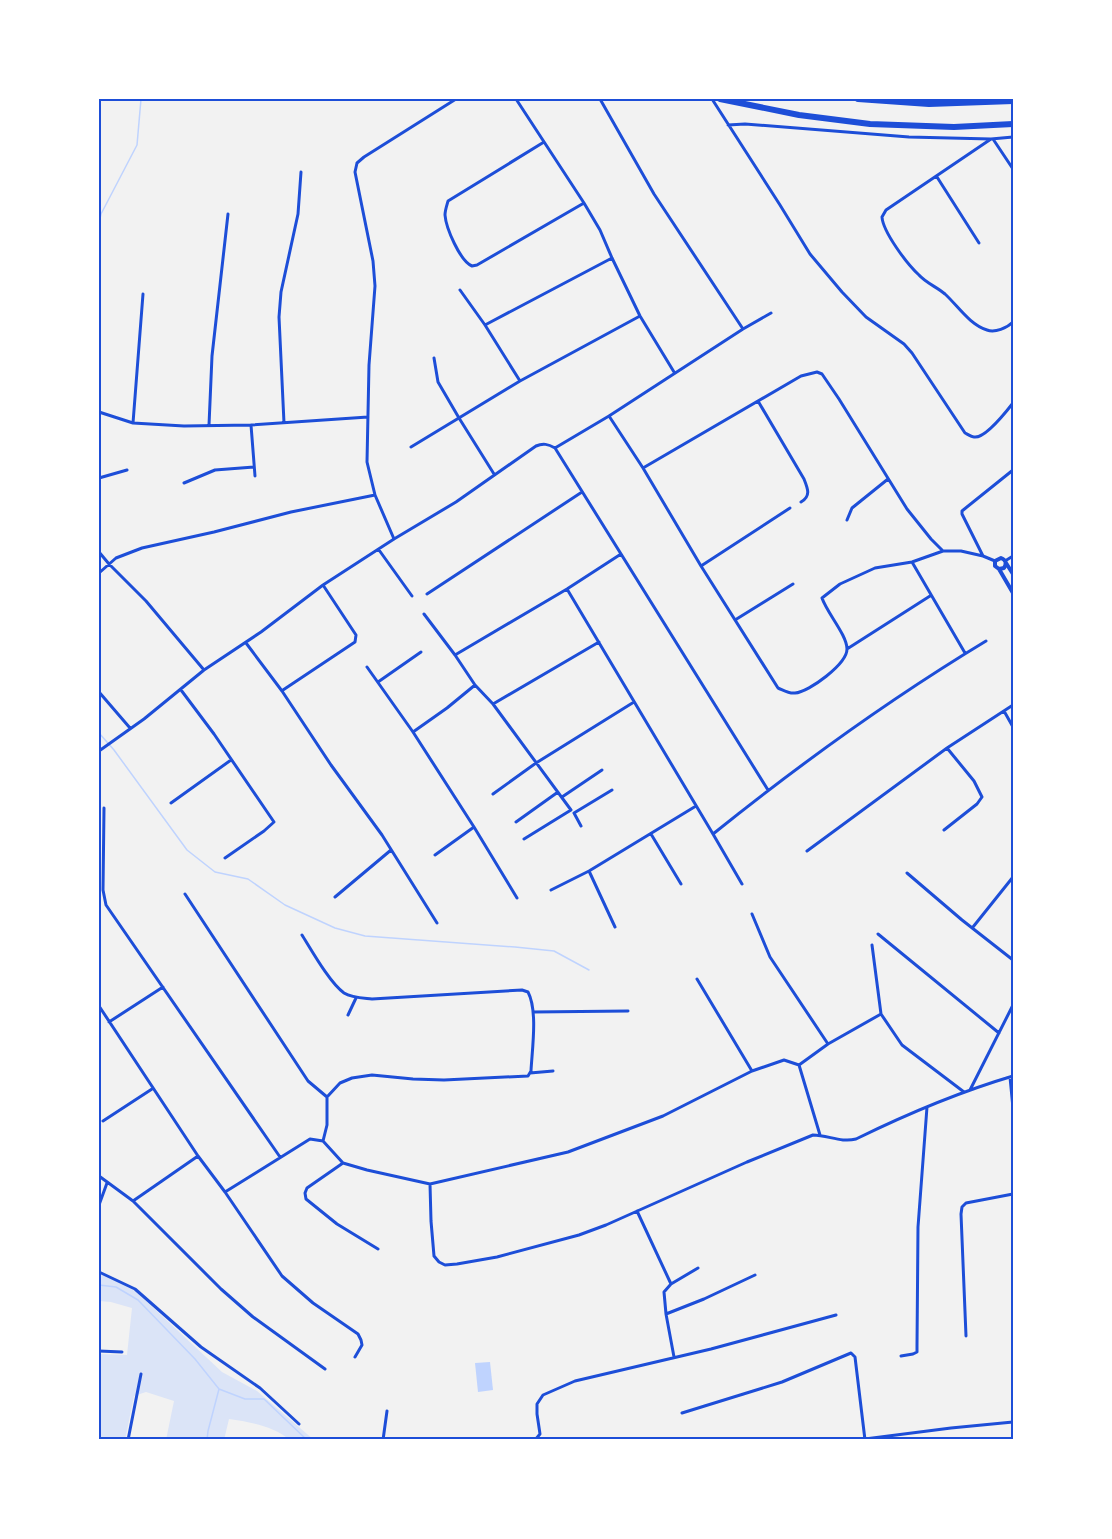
<svg xmlns="http://www.w3.org/2000/svg" width="1112" height="1539" viewBox="0 0 1112 1539" font-family="Quicksand,sans-serif">
<rect width="100%" height="100%" fill="#f2f2f2"/>
<path fill="#dbe4f7" d="M 99,1275 L 105,1275 L 130,1286 L 222,1372 L 257,1391 L 314,1440 L 290,1440 C 273,1426 250,1422 229,1419 L 224,1440 L 166,1440 L 174,1401 L 146,1392 L 134,1396 L 125,1440 L 99,1440 L 99,1354 L 127,1355 L 132,1308 L 111,1302 L 99,1301 Z"/>
<path fill="#bfd3fe" d="M 490,1362 L 493,1390 L 478,1392 L 475,1363 Z"/>
<g fill="none" stroke-linecap="round" stroke-linejoin="round">
<path stroke="#bfd3fe" stroke-width="1.5" d="M 99,223 L 101,214 L 137,145 L 141,99
M 99,733 L 114,750 L 187,850 L 215,872 L 248,879 L 285,905 L 335,928 L 365,936 L 515,947 L 554,951 L 589,970
M 99,1285 L 116,1287 L 138,1300 L 195,1359 L 219,1389 L 245,1399 L 264,1399 L 307,1440
M 207,1440 L 208,1431 L 219,1389"/>
<path stroke="#1d4ed8" stroke-width="3" d="M 516,99 L 584,203 L 600,230 L 612,258 L 640,316 L 674,372
M 600,99 L 654,194 L 743,329
M 712,99 L 780,205 L 810,254 L 842,292 L 866,317 L 904,344 L 912,353 L 965,433 C 967,434 972,437 974,437 C 985,439 1006,412 1013,403
M 728,125 L 745,124 L 909,137 L 991,139 L 1013,137
M 991,139 L 886,210 L 882,217 C 883,232 907,264 919,275 C 926,283 937,287 945,294 C 958,306 970,325 987,330 C 995,333 1007,328 1013,322
M 993,139 L 1013,169
M 544,142 L 448,201 C 447,205 445,210 445,215 C 446,228 460,261 472,266 L 477,265 L 584,203
M 937,177 L 979,243
M 460,290 L 485,325 L 520,381
M 485,325 L 612,258
M 434,358 L 438,382 L 459,418 L 494,474
M 758,401 L 804,479 C 808,489 811,496 801,502
M 99,412 L 133,423 L 184,426 L 251,425 L 368,417
M 609,416 L 643,468 L 701,566 L 778,688 C 783,690 789,694 795,693 C 809,692 847,664 847,649 C 847,635 827,613 822,598 L 840,584 L 875,568 L 912,562 L 943,551 L 961,551 L 983,556 L 995,561
M 133,423 L 143,294
M 284,423 L 279,317 L 281,292 L 298,214 L 301,172
M 209,425 L 212,356 L 228,214
M 251,425 L 255,476
M 411,447 L 520,381 L 640,316
M 643,468 L 801,376 L 817,372 L 822,374 L 839,399 L 907,509 L 931,539 L 942,550
M 99,478 L 127,470
M 184,483 L 215,470 L 254,467
M 847,520 L 852,508 L 888,479
M 394,539 L 375,495 L 367,462 L 369,365 L 375,286 L 373,261 L 355,172 L 357,163 L 364,157 L 456,99
M 379,550 L 412,596
M 99,552 L 109,564 L 146,601 L 204,670
M 983,556 L 962,514 L 962,511 L 1013,470
M 1005,561 L 1013,556
M 912,562 L 965,653
M 701,566 L 790,508
M 99,573 L 116,558 L 142,548 L 214,532 L 291,512 L 375,495
M 567,589 L 713,834 L 742,884
M 427,594 L 582,492
M 424,614 L 455,655 L 475,685 L 493,704 L 571,810 L 524,839
M 735,620 L 793,584
M 246,643 L 282,691 L 331,765 L 382,835 L 437,923
M 847,649 L 930,596
M 455,655 L 567,589 L 621,554
M 367,667 L 413,732
M 378,682 L 421,652
M 475,685 L 447,708 L 413,732 L 474,827 L 517,898
M 181,690 L 214,734 L 274,822 L 264,831 L 225,858
M 283,690 L 355,642 L 356,635 L 323,585
M 99,692 L 130,728
M 493,704 L 599,642
M 1004,711 L 1013,727
M 99,751 L 144,719 L 204,670 L 261,632 L 323,585 L 394,539 L 456,502 L 536,446 C 543,443 548,444 555,448
M 768,790 L 555,448 L 609,416 L 743,329 L 771,313
M 493,794 L 536,763 L 634,702
M 562,797 L 602,770
M 171,803 L 231,760
M 104,808 L 103,890 L 106,905 L 280,1157
M 574,813 L 612,790
M 574,813 L 581,826
M 516,822 L 558,792
M 944,830 L 977,804 L 982,797 L 974,781 L 947,748
M 651,834 L 681,884
M 713,834 C 800,764 890,699 986,641
M 807,851 L 947,748 L 1013,705
M 435,855 L 474,827
M 589,871 L 615,927
M 907,873 L 962,920 L 1013,960
M 551,890 L 589,871 L 696,806
M 185,894 L 308,1081 L 327,1097
M 335,897 L 391,850
M 752,914 L 770,957 L 828,1044
M 973,927 L 1013,877
M 878,934 L 999,1033
M 302,935 C 312,951 330,983 344,993 C 352,998 363,998 372,999 L 522,990 L 528,992 C 538,1011 532,1050 531,1071 L 528,1076 L 444,1080 L 413,1079 L 372,1075 L 352,1078 L 340,1083 L 327,1097 L 327,1125 L 323,1141
M 872,945 L 881,1014
M 697,979 L 752,1071
M 99,1006 L 198,1156
M 533,1012 L 628,1011
M 348,1015 L 356,998
M 109,1022 L 163,987
M 799,1065 L 828,1044 L 881,1014 L 902,1045 L 964,1092
M 530,1073 L 553,1071
M 1010,1077 L 1013,1108
M 970,1090 L 1013,1005
M 103,1121 L 152,1089
M 343,1163 L 307,1188 L 305,1193 L 306,1199 L 337,1224 L 378,1249
M 99,1176 L 133,1201 L 221,1289 L 253,1317 L 325,1369
M 430,1184 L 431,1221 L 434,1256 L 439,1262 L 445,1265 L 457,1264 L 497,1257 L 579,1235 L 606,1225 L 747,1162 L 813,1135 C 828,1135 841,1143 856,1139 C 907,1114 959,1092 1013,1076
M 225,1192 L 282,1276 L 313,1303 L 358,1334 L 361,1340 L 362,1345 L 355,1357
M 133,1201 L 198,1156 L 225,1192 L 310,1139 L 323,1141 L 343,1163 L 367,1170 L 430,1184 L 568,1152 L 663,1116 L 752,1071 L 784,1060 L 799,1065 L 820,1135
M 99,1205 L 107,1183
M 637,1211 L 671,1284
M 99,1272 L 135,1289 L 201,1347 L 260,1388 L 299,1424
M 666,1314 L 704,1299 L 755,1275
M 966,1336 L 961,1214 L 962,1207 L 966,1203 L 1013,1194
M 99,1351 L 122,1352
M 901,1356 L 913,1354 L 917,1352 L 917,1346 L 918,1227 L 927,1107
M 674,1357 L 666,1314 L 664,1292 L 671,1284 L 698,1268
M 682,1413 L 782,1382 L 851,1353 L 855,1357 L 865,1440
M 128,1440 L 141,1374
M 383,1440 L 387,1411
M 535,1440 L 540,1434 L 537,1414 L 537,1404 L 543,1395 L 575,1381 L 711,1349 L 836,1315
M 857,1440 L 951,1428 L 1013,1422"/>
<path stroke="#1d4ed8" stroke-width="4" d="M 1006,563 L 1013,574
M 999,569 L 1004,568 C 1007,563 1006,560 1001,558 L 995,561 L 995,566 L 999,569 L 1013,593"/>
<path stroke="#1d4ed8" stroke-width="6" d="M 720,99 L 799,115 L 870,124 L 954,127 L 1013,124
M 858,99 L 929,104 L 1013,101"/>
</g>
<rect width="1112" height="1539" fill="none" stroke="#ffffff" stroke-width="201"/>
<rect x="100" y="100" width="912" height="1338" fill="none" stroke="#1d4ed8" stroke-width="2"/>
</svg>
